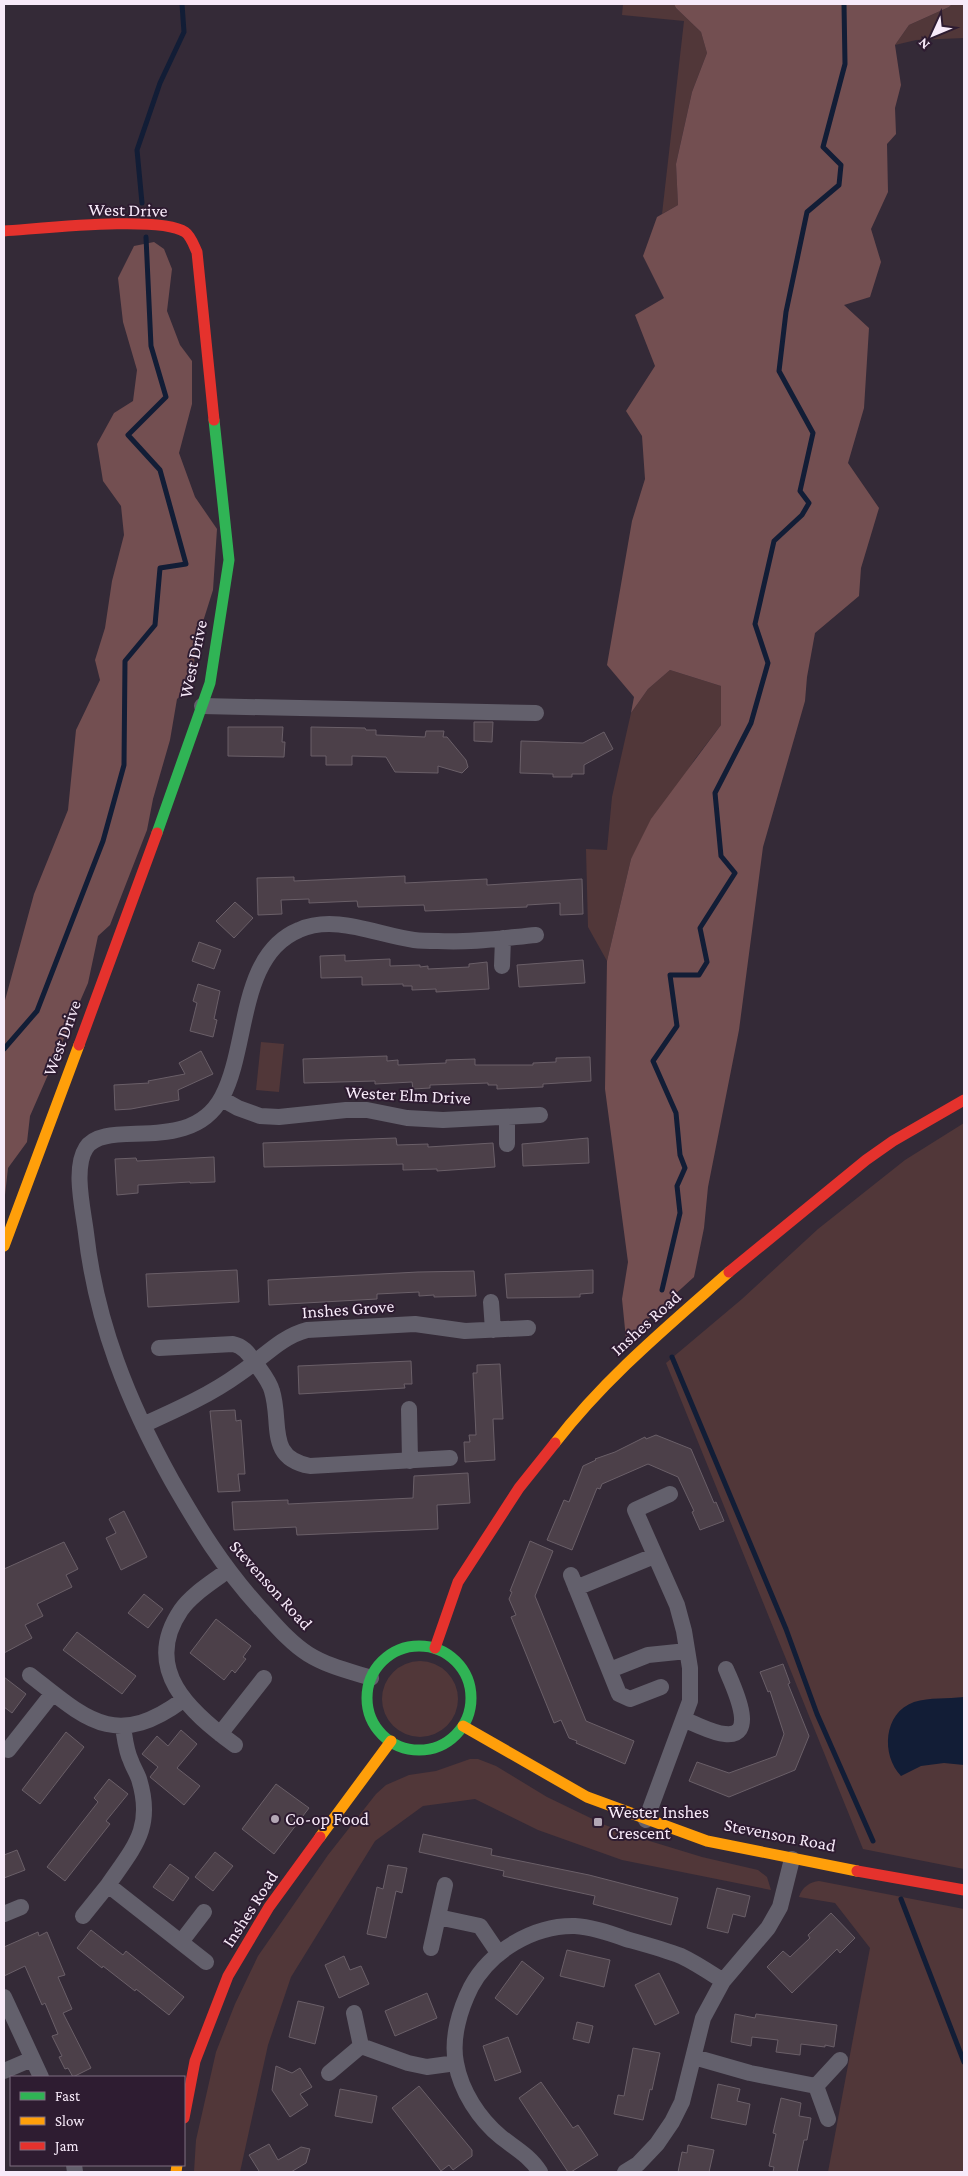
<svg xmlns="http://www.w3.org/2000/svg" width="968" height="2176" viewBox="0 0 968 2176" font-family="'Crimson Pro',serif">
<rect width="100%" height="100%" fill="#342a37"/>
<path fill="#513739" d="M 623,4 L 674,4 L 676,8 L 701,32 L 707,53 L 692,92 L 676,164 L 678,205 L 662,214 L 684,21 L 622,15 Z
M 952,4 L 964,4 L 964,38 L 916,40 L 895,45 L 909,25 L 949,7 Z
M 670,670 L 721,686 L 721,725 L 695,759 L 631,859 L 607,961 L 588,927 L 586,849 L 607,850 L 612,797 L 631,713 L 648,689 Z
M 261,1042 L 284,1044 L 279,1092 L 256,1090 Z
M 964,1123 L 964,1869 L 863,1849 L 666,1363 L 742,1299 L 818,1229 L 905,1160 Z
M382 1699a38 38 0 1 1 76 0a38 38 0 1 1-76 0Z
M 470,1759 L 478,1759 L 496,1766 L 547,1797 L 605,1825 L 643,1839 L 702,1857 L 758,1870 L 767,1877 L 771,1890 L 622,1860 L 538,1830 L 475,1799 L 423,1806 L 375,1841 L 291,1977 L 268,2045 L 240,2172 L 194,2172 L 196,2140 L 216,2052 L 235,2004 L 258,1956 L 328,1855 L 376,1794 L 386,1785 L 409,1775 L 436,1771 Z
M 819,1881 L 964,1909 L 964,2172 L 828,2172 L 870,1948 L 835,1903 L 799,1897 C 802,1887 810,1882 819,1881 Z"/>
<path fill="#734f51" d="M 674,4 L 952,4 L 949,7 L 909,25 L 895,45 L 901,85 L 895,108 L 896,134 L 887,144 L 888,192 L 871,229 L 881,262 L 870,297 L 844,305 L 869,328 L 864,408 L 848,463 L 879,508 L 861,568 L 859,596 L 815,633 L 807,677 L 805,701 L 763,847 L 739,1030 L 708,1187 L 704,1228 L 694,1277 L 626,1339 L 622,1299 L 628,1262 L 605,1089 L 607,961 L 631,859 L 651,819 L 721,725 L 721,686 L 670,670 L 648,689 L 631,713 L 634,697 L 607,665 L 632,521 L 645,479 L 642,436 L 626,411 L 655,366 L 635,315 L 664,298 L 643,256 L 657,217 L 678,205 L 676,164 L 692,92 L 707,53 L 701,32 L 676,8 Z
M 154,242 L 164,249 L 172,269 L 167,311 L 180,345 L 192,361 L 192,404 L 179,453 L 195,497 L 217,529 L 213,590 L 195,647 L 193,684 L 177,699 L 170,740 L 153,799 L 147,830 L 110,925 L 98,936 L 88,983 L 30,1116 L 27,1142 L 8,1168 L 4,1204 L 4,1004 L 34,894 L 68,810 L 76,730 L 100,680 L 95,660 L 105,628 L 112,581 L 124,535 L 121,506 L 103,481 L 97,444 L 114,413 L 133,401 L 137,370 L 123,322 L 118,278 L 134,246 Z"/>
<path fill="#121d36" d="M 964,1697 L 964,1765 L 944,1763 L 921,1766 L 901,1776 C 881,1755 883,1713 914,1702 C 930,1697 947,1699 964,1697 Z"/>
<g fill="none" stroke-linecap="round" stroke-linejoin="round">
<path stroke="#121d36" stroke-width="5" d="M 142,203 L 137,150 L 160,83 L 184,32 L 182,4
M 4,1049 L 37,1011 L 103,841 L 124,765 L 125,661 L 155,625 L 160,568 L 186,564 L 160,470 L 128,435 L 166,397 L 151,346 L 146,237
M 662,1290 L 680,1213 L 677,1186 L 685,1168 L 680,1155 L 676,1113 L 653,1061 L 677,1026 L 670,975 L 699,975 L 707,962 L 700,928 L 735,873 L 721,856 L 715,793 L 751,723 L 768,663 L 755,624 L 774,541 L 802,515 L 809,503 L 800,491 L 813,433 L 779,371 L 786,312 L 807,212 L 839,185 L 841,165 L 823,147 L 845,64 L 844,4
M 672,1357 L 786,1629 L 817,1714 L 873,1841
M 901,1899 L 964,2062"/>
</g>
<path fill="#4c4049" stroke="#6a5f68" d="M 474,722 L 493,722 L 492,742 L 474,741 Z
M 228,727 L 283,727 L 282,742 L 285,742 L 284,757 L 228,756 Z
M 311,727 L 365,728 L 366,730 L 376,730 L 376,735 L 425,737 L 426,731 L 444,731 L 443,737 L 447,737 L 466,760 L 468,767 L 462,773 L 438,766 L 438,773 L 395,772 L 386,757 L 352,756 L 352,765 L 326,765 L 326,756 L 311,756 Z
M 604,732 L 613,749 L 584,765 L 584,774 L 572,774 L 572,777 L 553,777 L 553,774 L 520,773 L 521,741 L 583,743 Z
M 405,876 L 405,883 L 487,879 L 487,885 L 582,879 L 583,914 L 560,915 L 560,903 L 527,905 L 527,907 L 425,911 L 424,905 L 358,907 L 357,901 L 309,903 L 309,899 L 281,900 L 282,914 L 258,915 L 257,878 L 294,877 L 294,881 Z
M 235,902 L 253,918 L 234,938 L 216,921 Z
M 199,942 L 221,950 L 214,969 L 192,961 Z
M 345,955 L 345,961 L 390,959 L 390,966 L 420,965 L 420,967 L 428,966 L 428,969 L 469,967 L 469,964 L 487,962 L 489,989 L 436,992 L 436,989 L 412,990 L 412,986 L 403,986 L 403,984 L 362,985 L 362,977 L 321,978 L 320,956 Z
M 583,960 L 585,983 L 519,987 L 517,965 Z
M 198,984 L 220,991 L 214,1019 L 217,1020 L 213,1037 L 190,1031 L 197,1003 L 193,1001 Z
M 201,1051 L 213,1074 L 178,1090 L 179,1100 L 131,1109 L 115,1110 L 114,1085 L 149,1083 L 148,1081 L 185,1074 L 179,1063 Z
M 387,1056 L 387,1061 L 398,1060 L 398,1065 L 446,1063 L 446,1060 L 475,1059 L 475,1065 L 533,1065 L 533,1063 L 556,1062 L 556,1058 L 590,1057 L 591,1081 L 543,1084 L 543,1087 L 497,1089 L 497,1085 L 488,1085 L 488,1083 L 430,1085 L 430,1088 L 413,1089 L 412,1082 L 375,1084 L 375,1081 L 304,1083 L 303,1059 Z
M 396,1138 L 397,1145 L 428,1144 L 428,1147 L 493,1143 L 495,1167 L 437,1171 L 437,1169 L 403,1170 L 403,1164 L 264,1167 L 263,1143 Z
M 588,1138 L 589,1163 L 523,1166 L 522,1144 Z
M 214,1157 L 215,1182 L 190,1183 L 190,1182 L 138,1185 L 138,1193 L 117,1195 L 115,1159 L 136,1158 L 137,1161 Z
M 237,1270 L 239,1302 L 148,1307 L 146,1274 Z
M 593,1270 L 593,1293 L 580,1294 L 580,1297 L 507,1298 L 505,1274 Z
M 474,1271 L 476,1296 L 434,1297 L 434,1295 L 419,1296 L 419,1292 L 377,1294 L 377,1299 L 269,1305 L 268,1280 L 418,1272 Z
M 411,1361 L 412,1384 L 404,1384 L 405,1388 L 299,1394 L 298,1366 Z
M 500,1364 L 503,1419 L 493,1419 L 495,1460 L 465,1462 L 464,1442 L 470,1442 L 469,1435 L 476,1435 L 473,1373 L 477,1373 L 477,1365 Z
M 235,1410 L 236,1421 L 241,1420 L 245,1474 L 238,1474 L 240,1491 L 218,1492 L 210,1411 Z
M 656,1435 L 691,1449 L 714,1503 L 716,1502 L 724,1521 L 700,1530 L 692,1512 L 694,1511 L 678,1477 L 648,1464 L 602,1484 L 600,1489 L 597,1488 L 572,1550 L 547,1540 L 564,1500 L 569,1502 L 583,1466 L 596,1460 L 595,1459 L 615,1452 L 645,1437 L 646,1439 Z
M 468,1473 L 470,1503 L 437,1505 L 438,1529 L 297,1535 L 296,1527 L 234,1530 L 232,1502 L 288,1500 L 288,1504 L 413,1498 L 414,1476 Z
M 124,1511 L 147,1557 L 121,1570 L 106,1538 L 116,1533 L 109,1519 Z
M 530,1541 L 553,1551 L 535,1596 L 586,1721 L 634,1741 L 625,1764 L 576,1743 L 577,1741 L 569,1738 L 561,1720 L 554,1723 L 511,1617 L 516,1615 L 509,1599 L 512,1592 L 510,1591 Z
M 64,1542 L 78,1569 L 66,1575 L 72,1587 L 37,1604 L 43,1616 L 25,1625 L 32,1638 L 4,1653 L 4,1569 Z
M 144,1594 L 163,1609 L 148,1628 L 128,1613 Z
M 216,1619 L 251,1646 L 243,1657 L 246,1659 L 235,1673 L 232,1670 L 224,1680 L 190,1653 Z
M 77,1632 L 136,1676 L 122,1694 L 63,1650 Z
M 783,1664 L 790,1683 L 788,1684 L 809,1736 L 795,1770 L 729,1797 L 689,1781 L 697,1762 L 729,1773 L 776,1756 L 784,1734 L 770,1691 L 768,1692 L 760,1672 Z
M 4,1677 L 26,1694 L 12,1713 L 4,1707 Z
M 181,1730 L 197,1744 L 177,1768 L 200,1786 L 184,1805 L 150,1777 L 158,1767 L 142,1754 L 157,1736 L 168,1746 Z
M 66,1732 L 84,1747 L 40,1804 L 22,1790 Z
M 109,1779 L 128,1794 L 106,1821 L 110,1824 L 65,1881 L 47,1867 L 98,1802 L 94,1798 Z
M 276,1784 L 309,1808 L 274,1854 L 242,1829 Z
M 423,1834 L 492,1849 L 491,1855 L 589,1875 L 678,1898 L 671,1925 L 593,1904 L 595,1896 L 503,1876 L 504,1871 L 419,1852 Z
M 17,1850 L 25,1870 L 4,1878 L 4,1855 Z
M 215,1852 L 233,1866 L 213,1891 L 195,1877 Z
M 170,1864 L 189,1878 L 173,1901 L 153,1887 Z
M 388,1865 L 407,1868 L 402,1893 L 396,1891 L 386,1938 L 367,1934 L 377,1887 L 383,1889 Z
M 717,1888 L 750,1896 L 745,1917 L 733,1914 L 728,1933 L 707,1928 Z
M 831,1913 L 855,1938 L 840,1953 L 837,1949 L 792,1993 L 767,1967 L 783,1951 L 790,1957 L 810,1938 L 808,1935 Z
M 91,1930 L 123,1955 L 126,1951 L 184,1997 L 169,2015 L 136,1989 L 135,1991 L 103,1966 L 102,1968 L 77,1948 Z
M 38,1932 L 39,1936 L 47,1932 L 65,1975 L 58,1977 L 72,2009 L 63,2013 L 91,2068 L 73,2077 L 68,2068 L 65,2069 L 59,2057 L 62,2056 L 52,2036 L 58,2034 L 45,2003 L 42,2005 L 25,1966 L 4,1976 L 4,1947 Z
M 567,1950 L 610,1960 L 604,1987 L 560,1976 Z
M 344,1956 L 350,1970 L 361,1966 L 369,1984 L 339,1998 L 325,1965 Z
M 522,1961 L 544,1978 L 517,2015 L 495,1998 Z
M 659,1973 L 679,2013 L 655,2025 L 635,1985 Z
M 427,1993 L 437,2018 L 395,2036 L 385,2011 Z
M 298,2001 L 324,2007 L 315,2044 L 289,2037 Z
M 735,2014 L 755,2018 L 756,2014 L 837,2025 L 834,2047 L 825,2045 L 825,2047 L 801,2044 L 800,2055 L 776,2052 L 778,2040 L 752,2037 L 751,2046 L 731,2042 Z
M 577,2022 L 593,2026 L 589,2043 L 573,2039 Z
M 508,2037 L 521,2072 L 495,2081 L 483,2046 Z
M 633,2048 L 660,2053 L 652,2090 L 650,2089 L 643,2120 L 614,2114 L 618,2095 L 624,2096 Z
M 276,2066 L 292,2073 L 300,2068 L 312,2087 L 300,2094 L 308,2105 L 290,2117 L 272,2090 Z
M 541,2082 L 573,2128 L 578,2125 L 598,2155 L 571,2172 L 568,2172 L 519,2098 Z
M 718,2084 L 740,2089 L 737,2101 L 750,2104 L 746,2125 L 711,2118 Z
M 419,2086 L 472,2150 L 472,2156 L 453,2170 L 449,2165 L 441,2171 L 392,2108 Z
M 340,2089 L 377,2096 L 372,2123 L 335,2116 Z
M 781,2098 L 801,2103 L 799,2116 L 811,2118 L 807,2140 L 804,2140 L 797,2172 L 773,2172 L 774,2167 L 769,2166 L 776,2134 L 773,2133 Z
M 269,2144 L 278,2160 L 301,2147 L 310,2149 L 306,2163 L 291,2172 L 258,2172 L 259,2171 L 249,2155 Z
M 688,2145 L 714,2150 L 709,2172 L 678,2172 L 682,2152 L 687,2153 Z"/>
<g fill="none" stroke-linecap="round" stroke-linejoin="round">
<path stroke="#63606c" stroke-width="16" d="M 202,706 L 536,713
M 502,966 L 503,938
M 222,1099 L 238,1108 L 260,1116 L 279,1117 L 346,1110 L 367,1110 L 407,1118 L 443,1120 L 540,1115
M 507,1117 L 507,1144
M 491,1302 L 493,1330
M 159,1348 L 233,1344 C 243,1346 248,1353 254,1361 C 260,1370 269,1380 272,1391 C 282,1423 266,1458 310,1466 L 450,1458
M 409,1409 L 410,1461
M 143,1425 C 176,1410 210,1395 239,1374 C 262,1359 280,1337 307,1330 L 415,1324 L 465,1331 L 528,1328
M 228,1570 C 213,1582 192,1594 181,1610 C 141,1669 190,1712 235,1745
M 571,1575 L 619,1694 L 630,1699 L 661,1687
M 576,1588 L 654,1556
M 610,1670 L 648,1655 L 687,1651
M 30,1675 C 86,1719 115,1750 183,1700
M 371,1678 C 349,1671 327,1666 308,1654 C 289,1642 274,1623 259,1607 C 222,1566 199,1528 172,1481 C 128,1402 96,1322 86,1233 C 83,1209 73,1168 86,1148 C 105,1117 190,1157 222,1097 C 249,1047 238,955 299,930 C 335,914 377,935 414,940 C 422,941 430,941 438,941 C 470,943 504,938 536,935
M 684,1720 C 697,1724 712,1733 725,1734 C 760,1738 731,1682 726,1669
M 123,1727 C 125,1739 126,1751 131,1761 C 133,1767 137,1773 139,1779 C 154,1828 134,1847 108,1885 L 206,1962
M 220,1734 L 264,1678
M 8,1750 L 53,1693
M 646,1820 L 690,1701 L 690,1668 L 684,1631 L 677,1605 L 635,1510 L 670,1494
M 4,1914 L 21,1907
M 83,1916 L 108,1885
M 438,1917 L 480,1926 L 499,1954
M 181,1942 L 204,1912
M 431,1948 L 445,1885
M 4,1997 L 41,2077
M 361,2046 L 408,2063 L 427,2067 L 456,2063
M 694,2057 L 750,2073 L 816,2086
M 4,2071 L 32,2059
M 329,2073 L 361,2046 L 354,2013
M 828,2119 L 816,2086 L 840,2060
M 74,2165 L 75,2172
M 540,2172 C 530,2156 515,2148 501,2137 C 479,2119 461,2091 456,2063 C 451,2038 460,2009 471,1987 C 490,1951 534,1925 575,1926 C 592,1927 610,1933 626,1939 C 644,1944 663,1949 681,1956 C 696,1963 709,1972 723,1981
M 625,2172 L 638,2164 L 657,2144 L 672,2122 L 682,2102 L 703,2018 L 723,1981 L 768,1928 L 780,1907 L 792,1859"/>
<path stroke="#30b455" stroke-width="11" d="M 157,833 L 210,683 L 229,560 L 214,420
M367 1698a52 52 0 1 1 104 0a52 52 0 1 1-104 0Z"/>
<path stroke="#ff9f0a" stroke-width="11" d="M 4,1246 L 79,1045
M 555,1443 C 605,1378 668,1326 729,1272
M 463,1726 L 587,1797 L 707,1841 L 857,1871
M 320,1837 L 391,1741
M 176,2172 L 177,2165"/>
<path stroke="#e5322d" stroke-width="11" d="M 4,231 C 38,229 160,215 185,232 C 191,236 194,246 197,252 L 214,420
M 79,1045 L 157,833
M 729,1272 L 866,1160 L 893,1141 L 964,1100
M 435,1648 L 458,1582 L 519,1488 L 555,1443
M 857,1871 L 964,1890
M 184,2118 L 195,2061 L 228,1976 L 269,1907 L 320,1837"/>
</g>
<g fill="#b3a7b5" stroke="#2e1c31" stroke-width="2">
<circle cx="275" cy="1819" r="5"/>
<rect x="593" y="1817" width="10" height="10" rx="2.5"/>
</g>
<g text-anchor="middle" stroke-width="4" stroke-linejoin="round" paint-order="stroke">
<g font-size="18" fill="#f7eaf9" stroke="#2e1c31">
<text transform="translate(128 210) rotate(1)" y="6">West Drive</text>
<text transform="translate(193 659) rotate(-78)" y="6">West Drive</text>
<text transform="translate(62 1038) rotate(-70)" y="6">West Drive</text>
<text transform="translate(408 1095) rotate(3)" y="6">Wester Elm Drive</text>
<text transform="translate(348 1309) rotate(-4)" y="6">Inshes Grove</text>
<text transform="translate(646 1323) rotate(-42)" y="6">Inshes Road</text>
<text transform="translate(271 1585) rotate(48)" y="6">Stevenson Road</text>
<text transform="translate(780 1835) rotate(11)" y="6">Stevenson Road</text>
<text transform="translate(250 1909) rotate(-57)" y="6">Inshes Road</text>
</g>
<g font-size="18" fill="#f7eaf9" stroke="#2e1c31" text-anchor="start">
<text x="608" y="1818">Wester Inshes<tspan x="608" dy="21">Crescent</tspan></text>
<text x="285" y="1825">Co-op Food</text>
</g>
</g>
<rect width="968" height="2176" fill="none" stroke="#f7eaf9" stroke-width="10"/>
<rect x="10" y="2076" width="175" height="90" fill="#2e1c31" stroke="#7e6e81"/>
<rect x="20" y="2092" width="25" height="8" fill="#30b455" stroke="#7e6e81"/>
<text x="55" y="2101" font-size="15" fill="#f7eaf9">Fast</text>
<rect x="20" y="2117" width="25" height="8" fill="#ff9f0a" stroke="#7e6e81"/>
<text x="55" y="2126" font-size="15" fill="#f7eaf9">Slow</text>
<rect x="20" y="2142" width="25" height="8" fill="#e5322d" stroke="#7e6e81"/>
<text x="55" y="2151" font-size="15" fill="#f7eaf9">Jam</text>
<g transform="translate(933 35) rotate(226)" stroke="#2e1c31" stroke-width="4" paint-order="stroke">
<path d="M0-4L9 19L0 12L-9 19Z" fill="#f7eaf9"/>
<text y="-8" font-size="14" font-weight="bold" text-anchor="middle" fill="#f7eaf9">N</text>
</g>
</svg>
